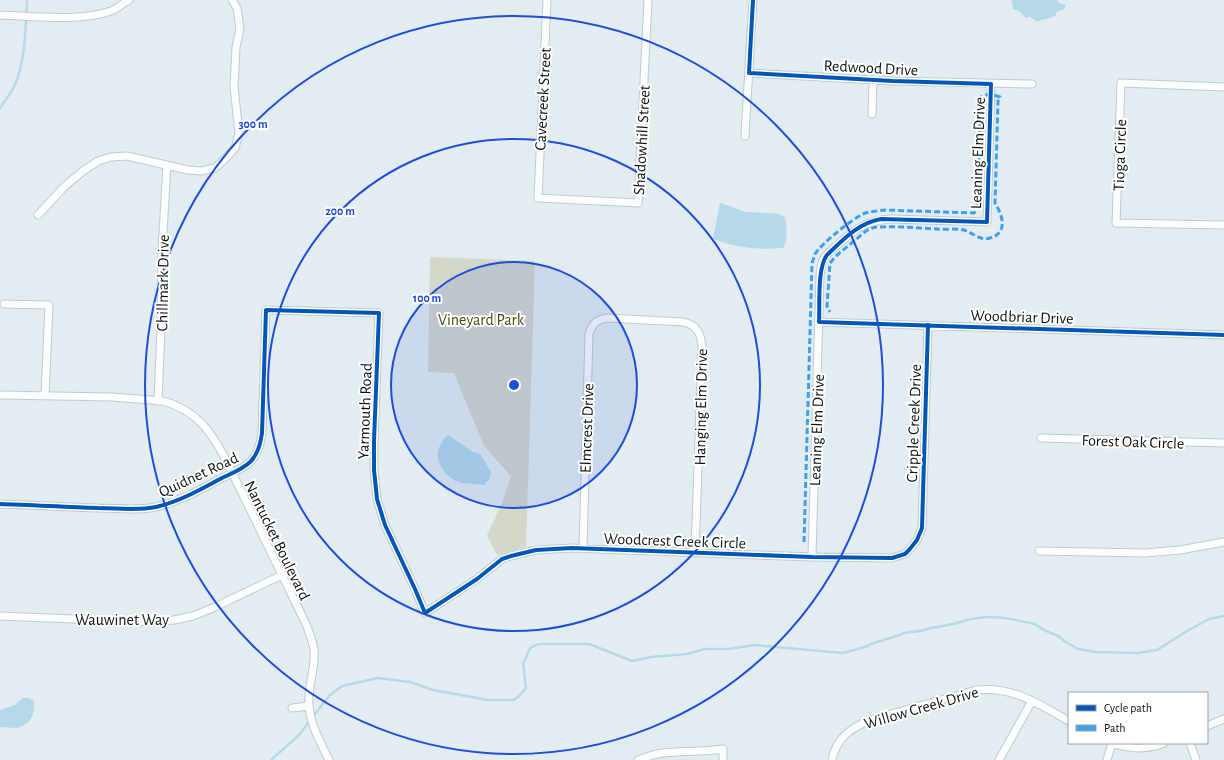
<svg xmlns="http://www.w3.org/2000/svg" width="1224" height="760" viewBox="0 0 1224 760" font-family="'Alegreya Sans',sans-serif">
<rect width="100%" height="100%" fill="#e3edf1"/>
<path fill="#d4d8ca" d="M 430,257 L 535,261 L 526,547 L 497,555 L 487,535 L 502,503 L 511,476 L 484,446 L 454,373 L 428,372 Z"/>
<path fill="#b3d9ea" d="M 1012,0 L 1057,0 L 1059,3 L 1066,5 L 1064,9 L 1057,12 L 1055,16 C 1049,19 1043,18 1038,22 L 1030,17 L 1026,18 L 1019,11 L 1013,9 Z
M 720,203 L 735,208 L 745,212 L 770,213 L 779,214 L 785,217 C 787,225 788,242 783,248 C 755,250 739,248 713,239 Z
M 448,435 L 473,452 L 480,454 L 491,472 L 490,478 L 484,485 C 477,484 469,484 462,483 C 447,479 434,463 439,448 C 441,442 444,439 448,435 Z
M 23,698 L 29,698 L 34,701 C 35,714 31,725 16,728 C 11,728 5,727 0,727 L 0,710 L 15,705 Z"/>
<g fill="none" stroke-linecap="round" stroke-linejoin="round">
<path stroke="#b3d9ea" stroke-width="2.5" d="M 0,108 C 5,101 10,94 14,87 C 25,65 26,25 27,0
M 271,760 L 299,735 L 325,701 L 330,695 L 342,686 L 378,678 L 410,682 L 433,690 L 488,700 L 514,700 L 520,695 L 526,688 L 523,663 C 531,653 524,648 540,644 L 589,644 L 632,661 L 651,657 L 687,654 L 705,649 L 728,649 L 755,645 L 843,653 L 868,646 L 871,644 L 900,635 C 907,630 916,633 924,630 C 931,627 939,627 948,625 C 956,624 964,620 972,619 C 993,614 1013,619 1034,624 L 1038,626 L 1042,629 L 1060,637 L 1064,641 L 1078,649 L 1096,652 L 1138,653 L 1157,650 L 1187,631 L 1209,619 L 1224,616"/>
<defs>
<path id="street" d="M 547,0 L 538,198 L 638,203 L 648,0
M 0,15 C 32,16 81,22 111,11 C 117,9 123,3 129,0
M 749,73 L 893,81 L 1032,84
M 1224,87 L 1121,83 L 1116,223 L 1224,225
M 872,114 L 873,80
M 745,136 L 753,0
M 38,215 L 64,187 L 83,171 L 98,161 L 111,157 L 127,156 L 188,170 L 201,171 L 215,168 L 226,158 L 235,148 L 239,133 L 234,87 L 236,47 L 240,29 L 237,8 L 232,0
M 4,304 L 49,305 L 45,396
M 819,322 L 1224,335
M 0,395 L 112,397 L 163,401 C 196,410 211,431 226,460 L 306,624 C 309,632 313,641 314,650 C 316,669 307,687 309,705 C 310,725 321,743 329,760
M 158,401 L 161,328 L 162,250 L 167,165
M 1041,438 L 1224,443
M 0,504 C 33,505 65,507 98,508 C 117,508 137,511 156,507 C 178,502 200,490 220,479 C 245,467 258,464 262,433 L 266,310 L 379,313 L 374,441 L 374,470 L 377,499 L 385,525 L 415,589 L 425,613 L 477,579 L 502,559 L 511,556 L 536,550 L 572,548 L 812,557 L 892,558 L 905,554 L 909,550 L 917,540 L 922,528 L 928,325
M 583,548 L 589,334 C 592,324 597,319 608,318 L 683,322 C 699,325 702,337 702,351 L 695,553
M 1039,551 L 1145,553 L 1180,550 L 1224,542
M 812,557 L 820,275 C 821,270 821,264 823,260 C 826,254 832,250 836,246 C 854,230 866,220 891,219 L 987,222 L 991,84
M 0,616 L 148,622 L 174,620 L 193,616 L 215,607 L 282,575
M 292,708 L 309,706
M 1207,726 L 1224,719
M 1111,743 C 1129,749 1147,750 1164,743
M 1190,743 L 1196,760
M 638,760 C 646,757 654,754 663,753 C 683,751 703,752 723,749 L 723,760
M 832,760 C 836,738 851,728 870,720 L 976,690 C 1014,686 1038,704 1069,721
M 999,760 L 1032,701
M 1107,760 L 1112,743"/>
</defs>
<use href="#street" stroke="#c1c9cd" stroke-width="9"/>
<use href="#street" stroke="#fbfcfd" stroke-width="7"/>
<path stroke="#3ca1ea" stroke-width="3" stroke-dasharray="6 3" stroke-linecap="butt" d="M 804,542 L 812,263 C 813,261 814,257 815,254 C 821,244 852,219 863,214 C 870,211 878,211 885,210 L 974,213 L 977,210 L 977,206 L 981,100 L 981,97 C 986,93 995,95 1000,97 L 998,101 L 995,203 C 1002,214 1009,233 990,238 C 980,241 973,233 964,230 C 956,228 945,230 937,229 C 917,228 897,226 878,227 C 873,227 870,229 866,231 L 836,256 L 830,263 L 827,306 L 830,312"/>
<defs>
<path id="cycleway" d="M 753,0 L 749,73 L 893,81 L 991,84 L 987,222 L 881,219 C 858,223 843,240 827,255 C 817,268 820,304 819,322 L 1224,335
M 0,504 C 33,505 65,507 98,508 C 117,508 137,511 156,507 C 178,502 200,490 220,479 C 245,467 258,464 262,433 L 266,310 L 379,313 L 374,441 L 374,470 L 377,499 L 385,525 L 415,589 L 425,613 L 477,579 L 502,559 L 511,556 L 536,550 L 572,548 L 812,557 L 892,558 L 905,554 L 909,550 L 917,540 L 922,528 L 928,325"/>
</defs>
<use href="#cycleway" stroke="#fff" stroke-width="6"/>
<use href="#cycleway" stroke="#0057b8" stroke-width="4"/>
</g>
<circle cx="514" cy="385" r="123" fill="#1d4ed8" fill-opacity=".12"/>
<g fill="none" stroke="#1d4ed8" stroke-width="2">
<circle cx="514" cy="385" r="123"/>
<circle cx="514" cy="385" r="246"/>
<circle cx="514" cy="385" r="369"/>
</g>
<g text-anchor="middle" stroke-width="4" stroke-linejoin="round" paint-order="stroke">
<g font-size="16" fill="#0b1114" stroke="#fff">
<text transform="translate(871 67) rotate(3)" y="6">Redwood Drive</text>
<text transform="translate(542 99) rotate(-87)" y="6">Cavecreek Street</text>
<text transform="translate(641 140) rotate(-87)" y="6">Shadowhill Street</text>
<text transform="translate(977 153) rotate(-88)" y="6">Leaning Elm Drive</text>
<text transform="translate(1119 155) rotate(-88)" y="6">Tioga Circle</text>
<text transform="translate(162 283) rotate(-89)" y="6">Chillmark Drive</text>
<text transform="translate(1022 316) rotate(2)" y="6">Woodbriar Drive</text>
<text transform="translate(700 407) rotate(-89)" y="6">Hanging Elm Drive</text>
<text transform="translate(364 411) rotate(-88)" y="6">Yarmouth Road</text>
<text transform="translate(913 423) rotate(-88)" y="6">Cripple Creek Drive</text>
<text transform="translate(586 428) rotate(-88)" y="6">Elmcrest Drive</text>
<text transform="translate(816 430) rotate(-88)" y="6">Leaning Elm Drive</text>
<text transform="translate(1133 441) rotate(2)" y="6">Forest Oak Circle</text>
<text transform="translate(198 474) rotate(-25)" y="6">Quidnet Road</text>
<text transform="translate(278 540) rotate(64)" y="6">Nantucket Boulevard</text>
<text transform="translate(675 540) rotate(2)" y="6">Woodcrest Creek Circle</text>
<text x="122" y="625">Wauwinet Way</text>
<text transform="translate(921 707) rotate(-16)" y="6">Willow Creek Drive</text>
</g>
<g font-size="16" fill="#4e4913" stroke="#fff">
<text x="481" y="325">Vineyard Park</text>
</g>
</g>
<circle cx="514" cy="385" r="6" fill="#1d4ed8" stroke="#fff" stroke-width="2"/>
<g font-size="12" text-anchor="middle" font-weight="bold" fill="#1d4ed8" stroke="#fff" stroke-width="4" stroke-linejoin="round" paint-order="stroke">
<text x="253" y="128">300 m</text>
<text x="340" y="215">200 m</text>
<text x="427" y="302">100 m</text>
</g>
<rect x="1068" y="692" width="140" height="52" fill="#ffffff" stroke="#9da0a1"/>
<rect x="1076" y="705" width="20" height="6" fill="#0057b8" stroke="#9da0a1"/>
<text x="1104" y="712" font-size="12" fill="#0b1114">Cycle path</text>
<rect x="1076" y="725" width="20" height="6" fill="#3ca1ea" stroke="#9da0a1"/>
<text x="1104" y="732" font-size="12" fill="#0b1114">Path</text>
</svg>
